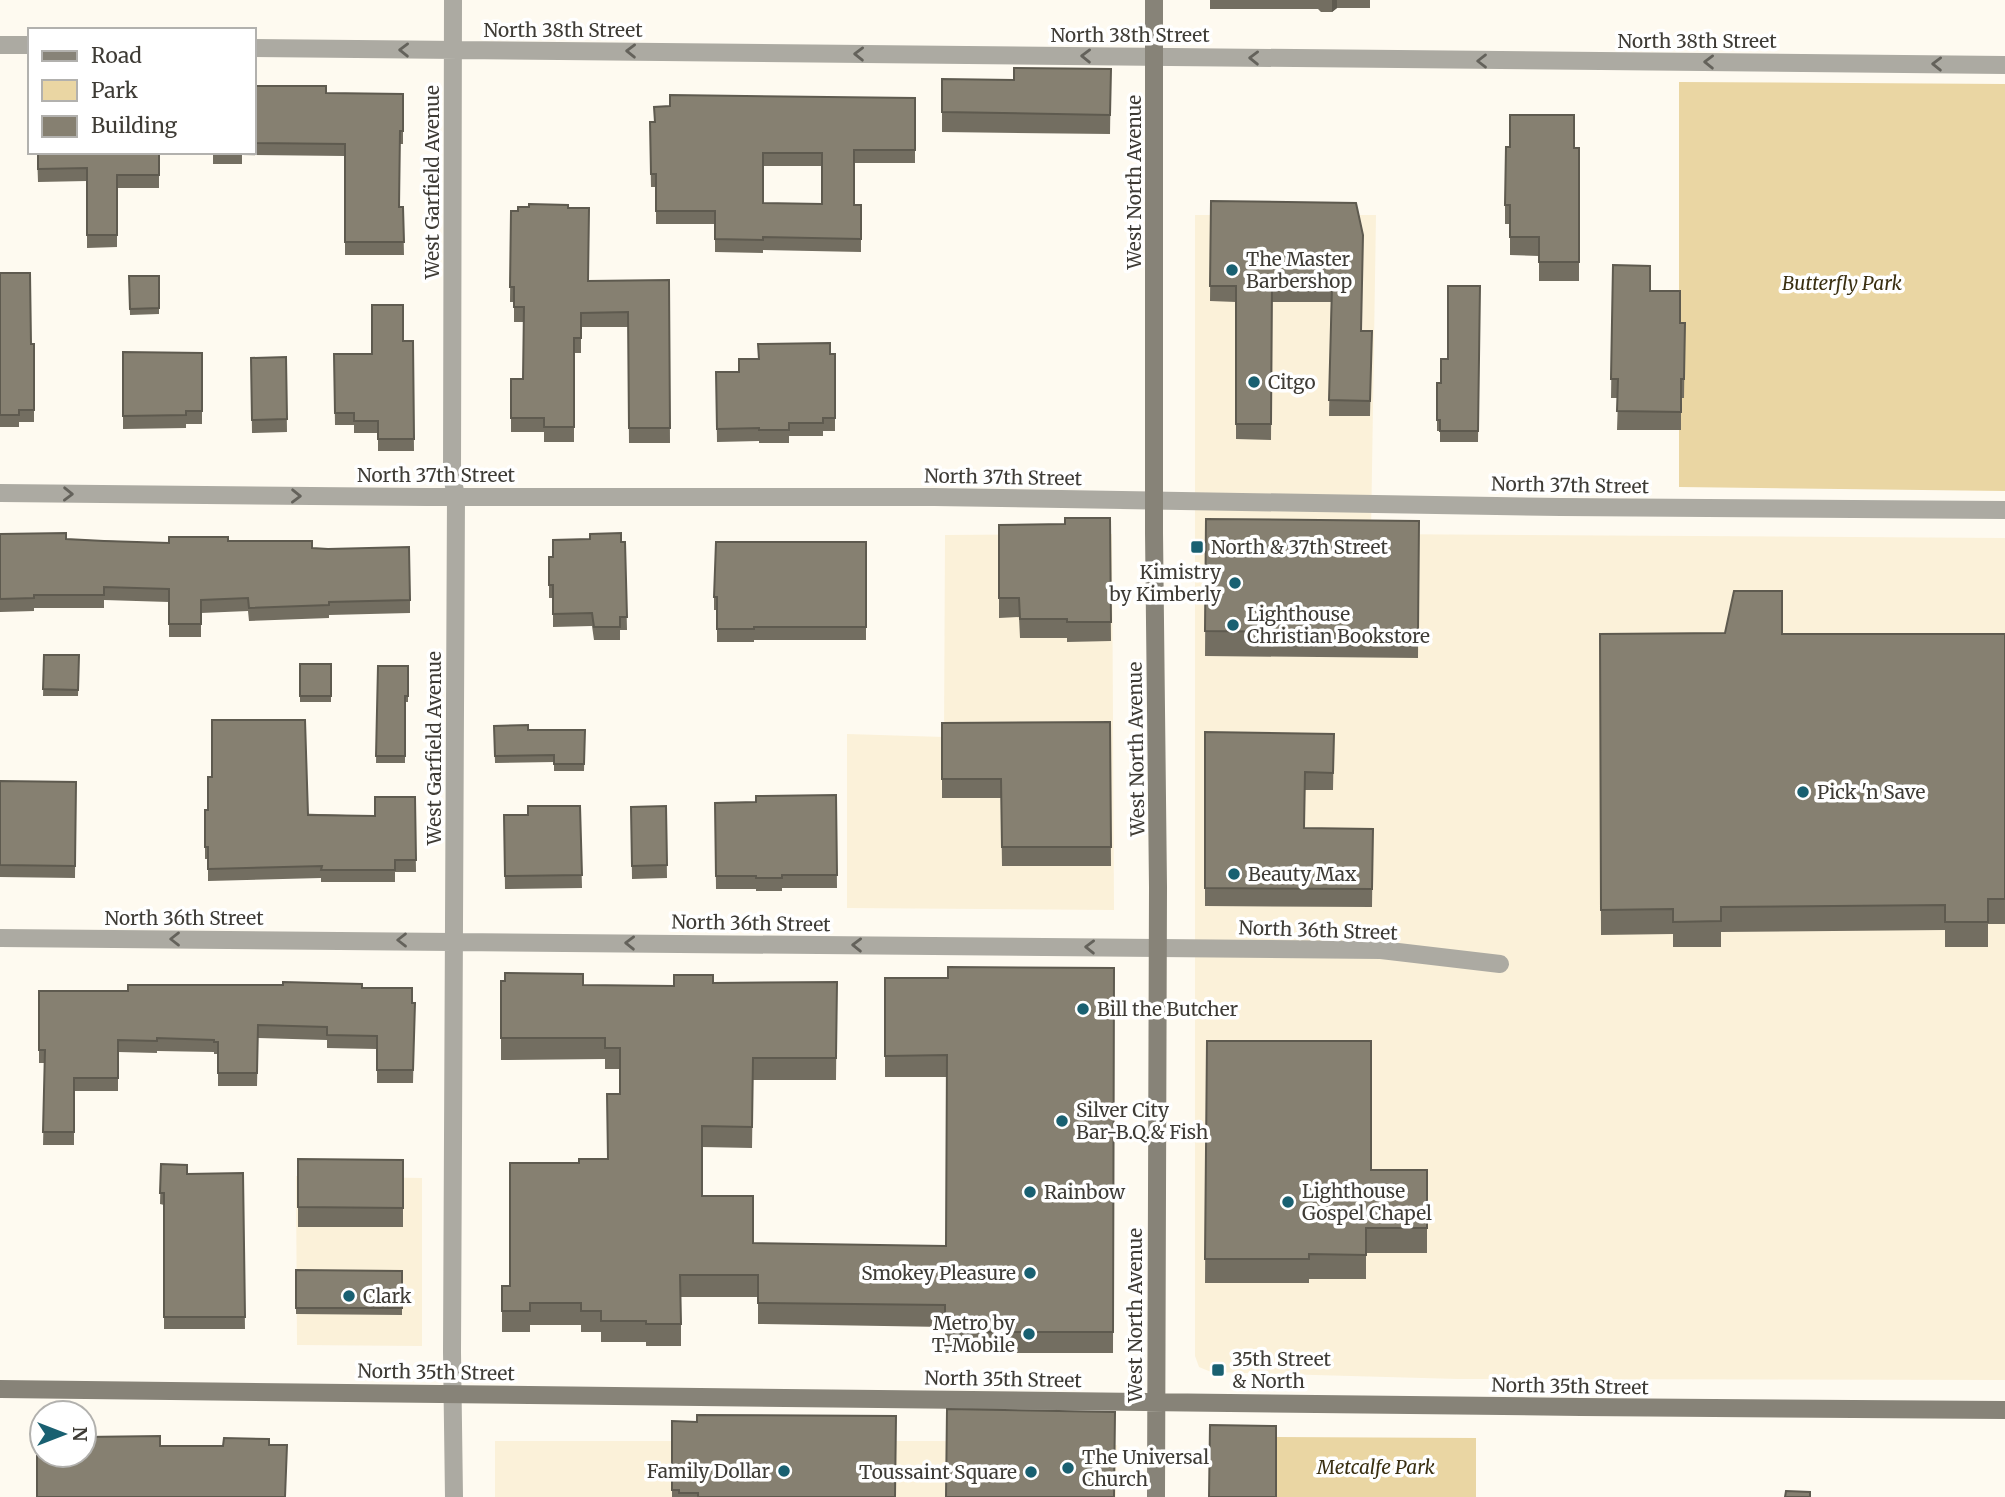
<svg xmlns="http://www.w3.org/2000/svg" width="2005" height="1497" viewBox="0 0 2005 1497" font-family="Merriweather,serif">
<rect width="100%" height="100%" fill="#fefaf0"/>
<path fill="#fbf1d9" d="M 1195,215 L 1376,215 L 1371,534 L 2005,538 L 2005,1380 L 1458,1379 L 1211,1372 L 1199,1367 L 1195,1356 Z
M 1112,534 L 1114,910 L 847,908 L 847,734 L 944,737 L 945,535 Z
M 296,1176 L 422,1178 L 422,1346 L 297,1345 Z
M 495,1441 L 943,1441 L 1117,1445 L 1116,1497 L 495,1497 Z"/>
<path fill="#ead6a3" d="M 1679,82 L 2005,84 L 2005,491 L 1679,487 Z
M 1277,1437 L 1476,1438 L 1476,1497 L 1276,1497 Z"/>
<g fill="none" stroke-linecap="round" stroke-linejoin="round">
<path stroke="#acaaa2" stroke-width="18" d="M 453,0 L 452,476 L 456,496 L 452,1352 L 454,1497
M 0,45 L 30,45
M 254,48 L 2005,65
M 0,493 L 427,497 L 934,497 L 1561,507 L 2005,510
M 0,938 L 1381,950 L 1500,964"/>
<path stroke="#878378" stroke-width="18" d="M 1154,0 L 1154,533 L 1158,887 L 1156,1497
M 0,1389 L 1581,1407 L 2005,1410"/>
</g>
<path fill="#736e61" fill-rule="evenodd" d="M 1210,0 L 1370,0 L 1370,8 L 1337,8 L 1332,12 L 1321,12 L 1318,9 L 1210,9 Z
M 1111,69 L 1110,134 L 942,132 L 942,79 L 1014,80 Z
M 254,86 L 326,93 L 403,94 L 403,144 L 400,144 L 399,207 L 403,207 L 404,255 L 345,255 L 345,156 L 242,155 L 242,164 L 213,164 L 213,155 L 159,154 L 159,188 L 117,188 L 117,247 L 87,248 L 87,181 L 38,182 L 37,152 L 254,152 Z
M 915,98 L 915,163 L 854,163 L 854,205 L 861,205 L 861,252 L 763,250 L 763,253 L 715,252 L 715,224 L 656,224 L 656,187 L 651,187 L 650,135 L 654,122 ZM 763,166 L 822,166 L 822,204 L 763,203 Z
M 1574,148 L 1579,148 L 1579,281 L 1539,281 L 1539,256 L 1510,255 L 1510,224 L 1505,224 L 1505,178 Z
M 1211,201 L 1356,203 L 1361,331 L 1372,331 L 1370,416 L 1329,416 L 1331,302 L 1272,302 L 1271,440 L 1236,439 L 1236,302 L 1210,301 Z
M 568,208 L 588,281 L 669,280 L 670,443 L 629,443 L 628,327 L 581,327 L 581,353 L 574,353 L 574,442 L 544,442 L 544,432 L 511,432 L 511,379 L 523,379 L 524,322 L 514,322 L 514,302 L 510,302 L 511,211 Z
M 1613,265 L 1650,291 L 1680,323 L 1685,323 L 1684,398 L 1681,398 L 1681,430 L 1617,430 L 1618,398 L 1611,398 Z
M 0,273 L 31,344 L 34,344 L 34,422 L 19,422 L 19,427 L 0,427 Z
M 129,276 L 159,276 L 159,314 L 130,315 Z
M 1480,286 L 1478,442 L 1440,442 L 1440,431 L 1437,431 L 1437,383 L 1441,383 L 1448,359 Z
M 403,341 L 413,341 L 414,451 L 378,451 L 378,433 L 354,433 L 354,425 L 335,425 L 334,354 L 372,354 Z
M 123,352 L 202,353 L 202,424 L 186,424 L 186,428 L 123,429 Z
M 835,354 L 835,431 L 823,431 L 823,436 L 789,436 L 789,443 L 759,443 L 759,441 L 717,442 L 716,372 L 739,372 L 758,359 Z
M 286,357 L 287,432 L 252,433 L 251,358 Z
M 1110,518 L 1111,641 L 1067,642 L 1067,638 L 1020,638 L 1019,617 L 999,618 L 999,525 L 1065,524 Z
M 1206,519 L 1419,521 L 1418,658 L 1205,656 Z
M 0,534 L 66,539 L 169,543 L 228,541 L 312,548 L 410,600 L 410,613 L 329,615 L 329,618 L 249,621 L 248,611 L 201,613 L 201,637 L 169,637 L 169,602 L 104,600 L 104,608 L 34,608 L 34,611 L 0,612 Z
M 621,542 L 625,542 L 627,630 L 620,630 L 620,640 L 594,640 L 592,626 L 553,627 L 553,598 L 549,598 L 549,557 L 553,557 Z
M 866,542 L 866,640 L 754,640 L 754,642 L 717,642 L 717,610 L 714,610 L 714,597 Z
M 1600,634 L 2005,634 L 2005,924 L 1988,924 L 1988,947 L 1945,947 L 1945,930 L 1721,932 L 1721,947 L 1673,947 L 1673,934 L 1601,935 Z
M 44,655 L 79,655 L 78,696 L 43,696 Z
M 300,664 L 331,664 L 331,702 L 300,702 Z
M 378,666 L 408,666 L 408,702 L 405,702 L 405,763 L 376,763 Z
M 1110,722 L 1111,866 L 1002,866 L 1001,798 L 942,798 L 942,723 Z
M 494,726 L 528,730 L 585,730 L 584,771 L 554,771 L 554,762 L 495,763 Z
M 1205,732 L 1334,734 L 1333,790 L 1305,790 L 1304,828 L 1373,829 L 1372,907 L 1205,906 Z
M 0,781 L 76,782 L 75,878 L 0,877 Z
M 836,795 L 837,888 L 782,888 L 782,891 L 756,891 L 756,889 L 716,889 L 715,803 L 756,802 Z
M 415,797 L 416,872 L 395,872 L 395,882 L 321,882 L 321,878 L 208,881 L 208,859 L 205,859 L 205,810 L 375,816 Z
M 580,806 L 582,888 L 505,889 L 504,815 L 528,815 Z
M 666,806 L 667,878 L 632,879 L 631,807 Z
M 1114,968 L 1113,1353 L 945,1353 L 945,1327 L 758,1324 L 758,1297 L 681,1297 L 681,1346 L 646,1346 L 646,1342 L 601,1342 L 601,1332 L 581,1332 L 581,1325 L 530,1325 L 530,1332 L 502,1332 L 502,1286 L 510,1286 L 579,1163 L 608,1159 L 620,1094 L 620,1069 L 605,1069 L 605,1059 L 501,1060 L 501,981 L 583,985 L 674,986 L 713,983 L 837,982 L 836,1080 L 753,1080 L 752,1148 L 702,1147 L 702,1196 L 753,1243 L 946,1246 L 947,1077 L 885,1077 L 885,978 L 948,978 Z
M 362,988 L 412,1003 L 415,1003 L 413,1083 L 377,1083 L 377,1049 L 327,1048 L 327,1040 L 258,1038 L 257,1086 L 218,1086 L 218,1054 L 214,1054 L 214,1052 L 157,1051 L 157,1053 L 118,1052 L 118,1091 L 74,1091 L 74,1145 L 43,1145 L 45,1063 L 39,1063 L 39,991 Z
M 1207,1041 L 1371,1170 L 1427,1170 L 1427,1253 L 1366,1253 L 1366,1279 L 1309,1279 L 1309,1283 L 1205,1283 Z
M 298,1159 L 403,1160 L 403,1227 L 298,1227 Z
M 161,1164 L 187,1174 L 243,1173 L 245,1329 L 164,1329 L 164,1205 L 160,1204 Z
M 296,1270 L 402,1271 L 402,1315 L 296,1314 Z
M 672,1421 L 895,1497 L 672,1497 Z"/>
<path fill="#5e5a4f" d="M 1332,0 L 1337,0 L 1337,8 L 1332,12 Z"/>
<path fill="#868071" stroke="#5e5a4f" stroke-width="2" fill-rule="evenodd" d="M 1014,68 L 1111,69 L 1110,115 L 942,112 L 942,79 L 1014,80 Z
M 254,86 L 326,86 L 326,93 L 403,94 L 403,131 L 400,131 L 399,207 L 403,207 L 404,242 L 345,242 L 345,144 L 254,143 Z
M 670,95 L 915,98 L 915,150 L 854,150 L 854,205 L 861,205 L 861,239 L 763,237 L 763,240 L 715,239 L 715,211 L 656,211 L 656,174 L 651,174 L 650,122 L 655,122 L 654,107 L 670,106 ZM 763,153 L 822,153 L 822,204 L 763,203 Z
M 1510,115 L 1574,115 L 1574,148 L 1579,148 L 1579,262 L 1539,262 L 1539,237 L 1510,237 L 1510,205 L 1505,205 L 1506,147 L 1510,147 Z
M 38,152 L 159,152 L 159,175 L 117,175 L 117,235 L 87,235 L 87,168 L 38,169 Z
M 1211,201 L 1356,203 L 1363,235 L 1361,331 L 1372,331 L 1370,401 L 1329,400 L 1332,287 L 1272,286 L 1271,424 L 1236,424 L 1236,286 L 1210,286 Z
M 529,204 L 568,205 L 568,208 L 589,208 L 588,281 L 669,280 L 670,428 L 629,428 L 628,312 L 581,313 L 581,338 L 574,338 L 574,427 L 544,427 L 544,418 L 511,418 L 511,379 L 523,379 L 524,307 L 514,307 L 514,287 L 510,287 L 511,211 L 518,211 L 518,207 L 529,207 Z
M 1613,265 L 1650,266 L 1650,291 L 1680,291 L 1680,323 L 1685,323 L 1684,379 L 1681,379 L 1681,412 L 1617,411 L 1618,379 L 1611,379 Z
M 0,273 L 30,273 L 31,344 L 34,344 L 34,410 L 19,410 L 19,415 L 0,415 Z
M 129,276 L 159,276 L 159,308 L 130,309 Z
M 1448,286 L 1480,286 L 1478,431 L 1440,431 L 1440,420 L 1437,420 L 1437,383 L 1441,383 L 1441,359 L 1448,359 Z
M 372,305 L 403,305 L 403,341 L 413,341 L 414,439 L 378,439 L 378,421 L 354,421 L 354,413 L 335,413 L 334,354 L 372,354 Z
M 830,343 L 830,354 L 835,354 L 835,418 L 823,418 L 823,423 L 789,423 L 789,430 L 759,430 L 759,428 L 717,429 L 716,372 L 739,372 L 739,359 L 759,359 L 758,344 Z
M 123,352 L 202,353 L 202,411 L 186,411 L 186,415 L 123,416 Z
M 286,357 L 287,419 L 252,420 L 251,358 Z
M 1065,518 L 1110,518 L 1111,622 L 1067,622 L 1067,619 L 1020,619 L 1019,598 L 999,598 L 999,525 L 1065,524 Z
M 1206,519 L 1419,521 L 1418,633 L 1205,631 Z
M 66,533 L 66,539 L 104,541 L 169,543 L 169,537 L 228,537 L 228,541 L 312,541 L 312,548 L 328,549 L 409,547 L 410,600 L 329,602 L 329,605 L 249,608 L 248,598 L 201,600 L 201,624 L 169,624 L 169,589 L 104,587 L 104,595 L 34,595 L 34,598 L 0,599 L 0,534 Z
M 621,533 L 621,542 L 625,542 L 627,617 L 620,617 L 620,627 L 594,627 L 592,613 L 553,614 L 553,585 L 549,585 L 549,557 L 553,557 L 553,540 L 590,539 L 590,534 Z
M 716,542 L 866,542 L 866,627 L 754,627 L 754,629 L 717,629 L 717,597 L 714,597 Z
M 1734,591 L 1782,591 L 1782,634 L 2005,634 L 2005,899 L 1988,899 L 1988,922 L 1945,922 L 1945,905 L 1721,907 L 1721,921 L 1673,922 L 1673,909 L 1601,910 L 1600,634 L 1725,633 Z
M 44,655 L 79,655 L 78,690 L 43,689 Z
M 300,664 L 331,664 L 331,696 L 300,696 Z
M 378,666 L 408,666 L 408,696 L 405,696 L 405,756 L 376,756 Z
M 212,720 L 305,720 L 308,815 L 375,816 L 375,797 L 415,797 L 416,860 L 395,860 L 395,870 L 321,870 L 322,866 L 208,869 L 208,847 L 205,847 L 205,810 L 208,810 L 208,777 L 212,777 Z
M 1110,722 L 1111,847 L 1002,847 L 1001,779 L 942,779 L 942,723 Z
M 528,725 L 528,730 L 585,730 L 584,764 L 554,764 L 554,755 L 495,756 L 494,726 Z
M 1205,732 L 1334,734 L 1333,773 L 1305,772 L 1304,828 L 1373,829 L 1372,889 L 1205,888 Z
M 0,781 L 76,782 L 75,866 L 0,865 Z
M 836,795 L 837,875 L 782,875 L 782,878 L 756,878 L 756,876 L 716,876 L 715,803 L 756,802 L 756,796 Z
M 528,806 L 580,806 L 582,875 L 505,876 L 504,815 L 528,815 Z
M 666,806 L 667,865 L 632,866 L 631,807 Z
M 948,967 L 1114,968 L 1113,1332 L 945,1332 L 945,1305 L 758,1303 L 758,1275 L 680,1275 L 681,1324 L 646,1324 L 646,1321 L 601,1321 L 601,1311 L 581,1311 L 581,1303 L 530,1303 L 530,1311 L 502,1311 L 502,1286 L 510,1286 L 510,1163 L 579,1163 L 579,1159 L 608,1159 L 607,1094 L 620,1094 L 620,1048 L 605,1048 L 605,1038 L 501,1038 L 501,981 L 505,981 L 505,973 L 583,974 L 583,985 L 674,986 L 674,975 L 713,975 L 713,983 L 837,982 L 836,1058 L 753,1058 L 752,1127 L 702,1126 L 702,1196 L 753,1196 L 753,1243 L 946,1246 L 947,1055 L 885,1056 L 885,978 L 948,978 Z
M 283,982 L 362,984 L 362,988 L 412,988 L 412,1003 L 415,1003 L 413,1070 L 377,1070 L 377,1036 L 327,1035 L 327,1027 L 258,1025 L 257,1073 L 218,1073 L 218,1042 L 214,1042 L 214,1040 L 157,1038 L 157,1041 L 118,1040 L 118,1078 L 74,1078 L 74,1132 L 43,1132 L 45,1050 L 39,1050 L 39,991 L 128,991 L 128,985 L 283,985 Z
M 1207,1041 L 1371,1041 L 1371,1170 L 1427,1170 L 1427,1228 L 1366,1228 L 1366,1255 L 1309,1254 L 1309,1259 L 1205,1259 Z
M 298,1159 L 403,1160 L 403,1208 L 298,1207 Z
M 161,1164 L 187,1165 L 187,1174 L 243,1173 L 245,1317 L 164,1317 L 164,1193 L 160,1193 Z
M 296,1270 L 402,1271 L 402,1308 L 296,1308 Z
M 947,1409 L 1115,1412 L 1114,1497 L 946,1497 Z
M 697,1415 L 896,1416 L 895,1497 L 698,1497 L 698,1493 L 679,1493 L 679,1490 L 672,1490 L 672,1421 L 697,1422 Z
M 1210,1425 L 1276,1426 L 1276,1497 L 1209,1497 Z
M 160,1436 L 160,1446 L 223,1446 L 224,1438 L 269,1439 L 269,1445 L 287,1445 L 285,1497 L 37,1497 L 37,1456 L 83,1456 L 84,1455 L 84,1437 Z
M 1786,1491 L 1810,1492 L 1810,1497 L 1785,1497 Z"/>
<defs><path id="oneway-chevron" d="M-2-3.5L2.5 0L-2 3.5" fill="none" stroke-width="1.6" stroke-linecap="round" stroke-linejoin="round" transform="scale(1.75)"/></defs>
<g stroke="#64625b">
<use href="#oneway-chevron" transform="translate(404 50) rotate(-179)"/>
<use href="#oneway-chevron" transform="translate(631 51) rotate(-179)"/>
<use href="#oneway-chevron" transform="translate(859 54) rotate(-179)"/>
<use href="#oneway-chevron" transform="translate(1086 56) rotate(-179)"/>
<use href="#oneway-chevron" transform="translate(1254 58) rotate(-179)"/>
<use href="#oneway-chevron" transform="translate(1482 61) rotate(-180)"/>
<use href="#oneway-chevron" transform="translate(1709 62) rotate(-179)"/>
<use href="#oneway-chevron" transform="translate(1937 64) rotate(-179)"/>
<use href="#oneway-chevron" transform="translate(68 494) rotate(1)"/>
<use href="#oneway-chevron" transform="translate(296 496) rotate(1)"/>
<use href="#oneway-chevron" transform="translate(175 939) rotate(-180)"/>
<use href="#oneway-chevron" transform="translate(402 940) rotate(-180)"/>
<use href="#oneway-chevron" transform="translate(630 943) rotate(-179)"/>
<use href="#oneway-chevron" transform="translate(857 945) rotate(-179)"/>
<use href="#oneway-chevron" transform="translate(1090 947) rotate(-179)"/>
</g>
<g fill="#196071" stroke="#fff" stroke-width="2.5">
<circle cx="1232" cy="270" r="7"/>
<circle cx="1254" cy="382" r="7"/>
<rect x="1190" y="540" width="14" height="14" rx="3.5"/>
<circle cx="1235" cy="583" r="7"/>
<circle cx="1233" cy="625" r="7"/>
<circle cx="1803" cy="792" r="7"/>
<circle cx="1234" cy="874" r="7"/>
<circle cx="1083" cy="1009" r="7"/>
<circle cx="1062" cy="1121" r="7"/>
<circle cx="1030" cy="1192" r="7"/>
<circle cx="1288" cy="1202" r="7"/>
<circle cx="1030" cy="1273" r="7"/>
<circle cx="349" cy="1296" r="7"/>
<circle cx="1029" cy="1334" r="7"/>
<rect x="1211" y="1363" width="14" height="14" rx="3.5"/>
<circle cx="1068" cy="1468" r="7"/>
<circle cx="784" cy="1471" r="7"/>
<circle cx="1031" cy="1472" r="7"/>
</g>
<g text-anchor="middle" stroke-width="7" stroke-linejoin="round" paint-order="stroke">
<g font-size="19" fill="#3e3b35" stroke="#fff">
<text x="563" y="37">North 38th Street</text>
<text x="1130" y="42">North 38th Street</text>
<text x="1697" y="48">North 38th Street</text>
<text transform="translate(432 182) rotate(-90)" y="7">West Garfield Avenue</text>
<text transform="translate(1134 182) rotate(-90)" y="7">West North Avenue</text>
<text x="436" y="482">North 37th Street</text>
<text transform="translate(1003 477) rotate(1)" y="7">North 37th Street</text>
<text transform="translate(1570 485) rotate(1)" y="7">North 37th Street</text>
<text transform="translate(434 748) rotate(-90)" y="7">West Garfield Avenue</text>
<text transform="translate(1136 749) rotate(-91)" y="7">West North Avenue</text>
<text x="184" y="925">North 36th Street</text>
<text transform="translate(751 923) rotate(1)" y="7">North 36th Street</text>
<text transform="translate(1318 930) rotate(2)" y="7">North 36th Street</text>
<text transform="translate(1135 1315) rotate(-90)" y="7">West North Avenue</text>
<text transform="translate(436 1372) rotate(1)" y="7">North 35th Street</text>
<text transform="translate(1003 1379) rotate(1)" y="7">North 35th Street</text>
<text transform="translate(1570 1386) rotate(1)" y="7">North 35th Street</text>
</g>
<g font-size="19" fill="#3e3b35" stroke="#fff" text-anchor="start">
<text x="1246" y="266">The Master<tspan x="1246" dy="22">Barbershop</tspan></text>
<text x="1268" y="389">Citgo</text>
<text x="1211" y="554">North &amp; 37th Street</text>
<text x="1221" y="579" text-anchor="end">Kimistry<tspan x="1221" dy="22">by Kimberly</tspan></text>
<text x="1247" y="621">Lighthouse<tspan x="1247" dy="22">Christian Bookstore</tspan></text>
<text x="1817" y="799">Pick 'n Save</text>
<text x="1248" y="881">Beauty Max</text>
<text x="1097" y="1016">Bill the Butcher</text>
<text x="1076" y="1117">Silver City<tspan x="1076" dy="22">Bar-B.Q.&amp; Fish</tspan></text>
<text x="1302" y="1198">Lighthouse<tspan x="1302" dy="22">Gospel Chapel</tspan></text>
<text x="1044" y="1199">Rainbow</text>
<text x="1016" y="1280" text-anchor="end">Smokey Pleasure</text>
<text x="363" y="1303">Clark</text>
<text x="1015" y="1330" text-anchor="end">Metro by<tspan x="1015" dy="22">T-Mobile</tspan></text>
<text x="1232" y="1366">35th Street<tspan x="1232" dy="22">&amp; North</tspan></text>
<text x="1082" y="1464">The Universal<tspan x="1082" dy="22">Church</tspan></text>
<text x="770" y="1478" text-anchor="end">Family Dollar</text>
<text x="1017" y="1479" text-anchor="end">Toussaint Square</text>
</g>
<g font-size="19" font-style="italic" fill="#3a2f11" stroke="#fff">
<text x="1842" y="290">Butterfly Park</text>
<text x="1376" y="1474">Metcalfe Park</text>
</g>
</g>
<rect x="28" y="28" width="228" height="126" fill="#ffffff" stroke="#b2b1ae" stroke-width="2"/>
<rect x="42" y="51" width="35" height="10" fill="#878378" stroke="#b2b1ae" stroke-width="2"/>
<text x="91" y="63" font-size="21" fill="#3e3b35">Road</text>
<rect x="42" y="80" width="35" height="21" fill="#ead6a3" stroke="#b2b1ae" stroke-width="2"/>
<text x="91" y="98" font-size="21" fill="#3e3b35">Park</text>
<rect x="42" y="116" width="35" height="21" fill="#868071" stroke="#b2b1ae" stroke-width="2"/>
<text x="91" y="133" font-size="21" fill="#3e3b35">Building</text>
<g transform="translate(63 1434) rotate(90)"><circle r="33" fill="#ffffff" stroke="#b2b1ae" stroke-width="2"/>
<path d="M0-5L12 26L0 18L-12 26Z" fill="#196071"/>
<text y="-10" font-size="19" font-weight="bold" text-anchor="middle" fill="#3e3b35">N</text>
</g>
</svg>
